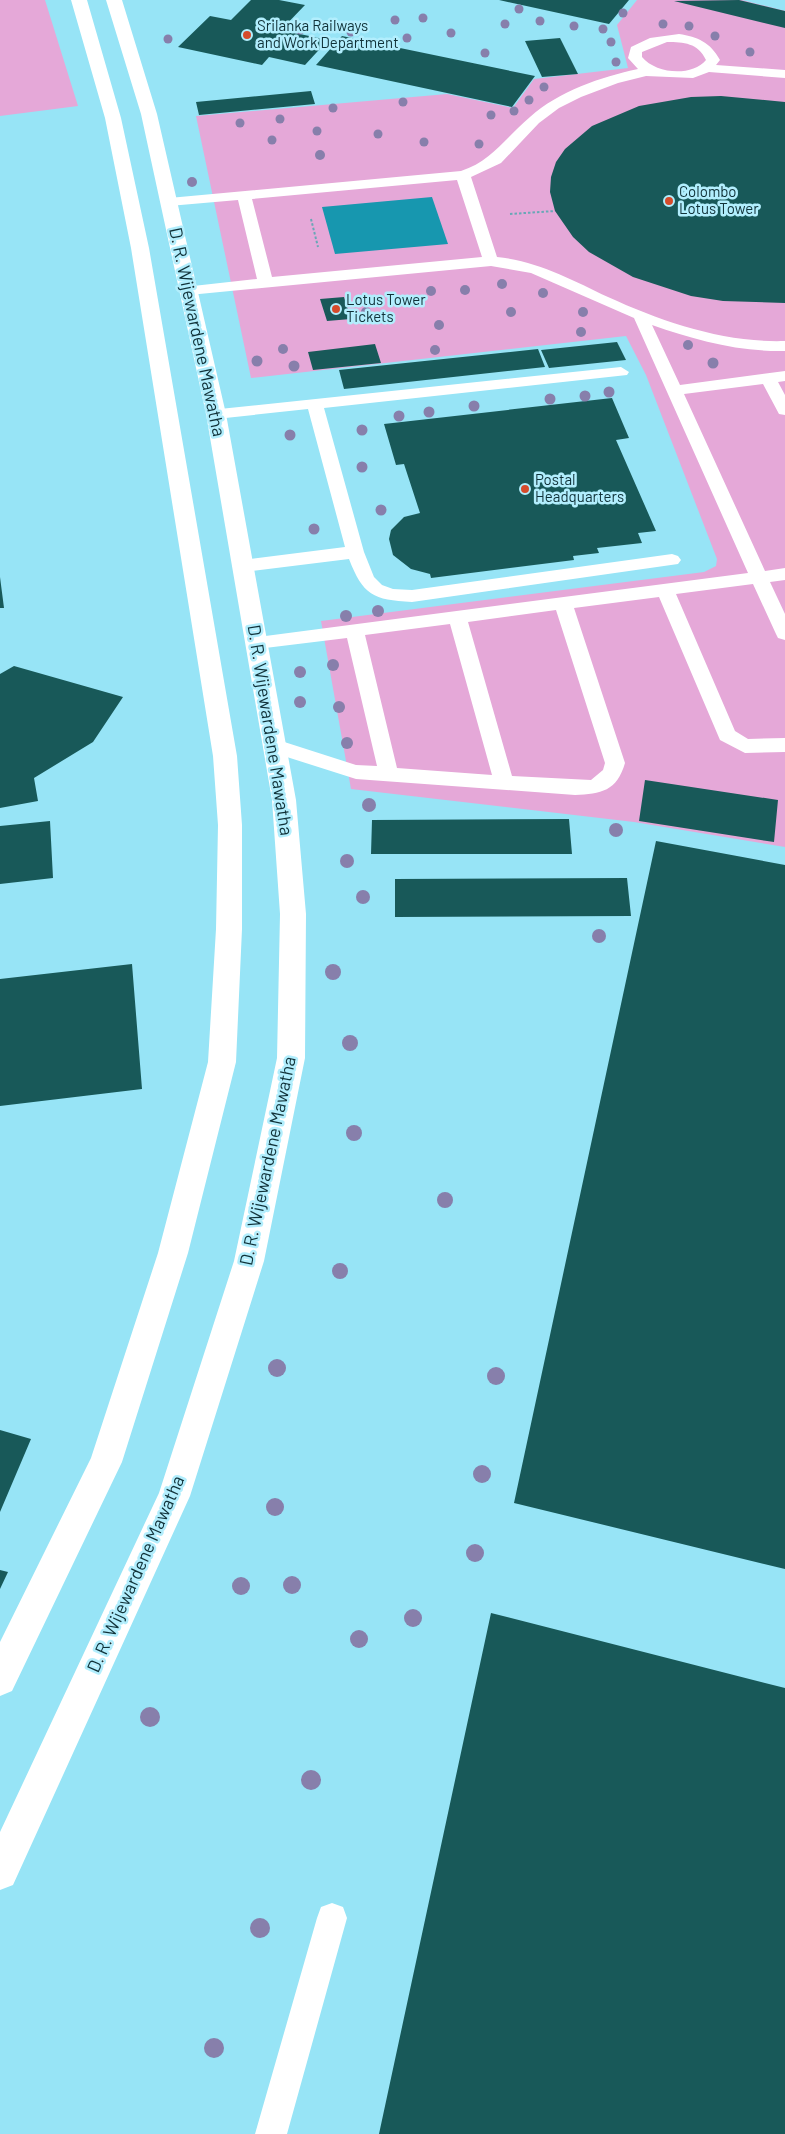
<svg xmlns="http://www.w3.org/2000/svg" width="785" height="2134" viewBox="0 0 785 2134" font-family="Barlow,sans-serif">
<rect width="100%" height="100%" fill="#97e4f6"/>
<path fill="#e5a8d8" d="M 0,0 L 45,0 L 78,106 L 0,116 Z
M 637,0 L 742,0 L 785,11 L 785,847 L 634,822 L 351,789 L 321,621 L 704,572 L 716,566 L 717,559 L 646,375 L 626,336 L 251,378 L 196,116 L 447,94 L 513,108 L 534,79 L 628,68 L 617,25 Z"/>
<path fill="#1797af" d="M 432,197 L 448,244 L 335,254 L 322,207 Z"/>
<path fill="#185959" d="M 251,0 L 279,0 L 305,5 L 281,30 L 328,40 L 305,65 L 269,57 L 262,65 L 178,47 L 210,16 L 231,20 Z
M 499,0 L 629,0 L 609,24 Z
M 739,0 L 785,11 L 785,28 L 674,1 Z
M 342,36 L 535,76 L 512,107 L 316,65 Z
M 560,38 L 578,74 L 542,77 L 525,41 Z
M 311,91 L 315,104 L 199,115 L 196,102 Z
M 721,96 L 785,102 L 785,303 L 723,301 L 691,296 L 633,277 L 589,252 L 573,237 L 555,211 L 550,192 L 551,177 L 556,162 L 565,149 L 592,126 L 639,106 L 691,97 Z
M 344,297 L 351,319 L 327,321 L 320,299 Z
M 617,342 L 626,360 L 549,368 L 541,350 Z
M 375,344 L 381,363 L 313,370 L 308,352 Z
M 538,349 L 545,367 L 344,389 L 339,370 Z
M 612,398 L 629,438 L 616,440 L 656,531 L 638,533 L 642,543 L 597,548 L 599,553 L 573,556 L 574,560 L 431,578 L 430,574 L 411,569 L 393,555 L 389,539 L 391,530 L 404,517 L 420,513 L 404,464 L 396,465 L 384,424 Z
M 0,577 L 4,608 L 0,608 Z
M 14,666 L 123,697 L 93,742 L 34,778 L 38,801 L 0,808 L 0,674 Z
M 645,780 L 778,800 L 774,842 L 639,821 Z
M 569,819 L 572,854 L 371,854 L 372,820 Z
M 50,821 L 53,878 L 0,884 L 0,826 Z
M 656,841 L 785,865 L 785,1569 L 514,1503 Z
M 627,878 L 631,916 L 395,917 L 395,879 Z
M 132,964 L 142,1089 L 0,1106 L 0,979 Z
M 0,1430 L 31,1439 L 0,1512 Z
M 0,1570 L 8,1572 L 0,1589 Z
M 491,1613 L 785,1688 L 785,2134 L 379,2134 Z"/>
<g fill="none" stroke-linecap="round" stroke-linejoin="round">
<path stroke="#69a7b6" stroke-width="2" stroke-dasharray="2.5 2" stroke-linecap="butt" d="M 510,214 L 555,211
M 311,219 L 318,247"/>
<path fill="#fff" fill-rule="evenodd" d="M 679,34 C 698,37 710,42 720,60 L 716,65 L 785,70 L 785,78 L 709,72 L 693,78 L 646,76 L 618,83 L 581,97 L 559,108 L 539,123 L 501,163 L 471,177 L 497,257 C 538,261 572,280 608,297 C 663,322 724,343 785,341 L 785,351 C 739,352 695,340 652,325 L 680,385 L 785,371 L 785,381 L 778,382 L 785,395 L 785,415 L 779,414 L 763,384 L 684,394 L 765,571 L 785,568 L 785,580 L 770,582 L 785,614 L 785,640 L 778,638 L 776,634 L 753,584 L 676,594 L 735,731 L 748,739 L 785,738 L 785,752 L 745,753 L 720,740 L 659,597 L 574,608 L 625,763 C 617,791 601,794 575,795 L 356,779 L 268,751 L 265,746 L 268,741 L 275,739 L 356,765 L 377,766 L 347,638 L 257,649 L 250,648 L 248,643 L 250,638 L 748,573 L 634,318 L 531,273 L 491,266 L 189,295 L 181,290 L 184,287 L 257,279 L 238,200 L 169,206 L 162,202 L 169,198 L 461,171 C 492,161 506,137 530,117 C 559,91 601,77 638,69 L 628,58 L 631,47 L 650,38 ZM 667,42 C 684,42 698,43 706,60 C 692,77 656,74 642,57 L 642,52 ZM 457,180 L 482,257 L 272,277 L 252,199 ZM 556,610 L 605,763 L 603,770 L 591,780 L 512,776 L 468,622 ZM 450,624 L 492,775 L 397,768 L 365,635 Z
M 621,367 L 629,372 L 627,375 L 324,408 L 364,552 L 374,577 L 382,585 L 393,589 L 412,590 L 672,554 L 678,556 L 681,560 L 678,564 L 412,602 C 373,600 363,595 349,559 L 243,572 L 237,570 L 234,566 L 237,562 L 243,560 L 345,547 L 308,409 L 216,419 L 210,418 L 208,414 L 210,410 Z
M 332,1903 L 343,1907 L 347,1918 L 287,2134 L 255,2134 L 317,1918 L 321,1907 Z"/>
<path fill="#fff" fill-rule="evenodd" d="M 71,0 L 87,0 L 121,118 L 149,248 L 237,756 L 242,825 L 242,929 L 236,1062 L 188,1253 L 122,1462 L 12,1691 L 0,1696 L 0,1642 L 91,1458 L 158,1253 L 208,1062 L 216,929 L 218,825 L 213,756 L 131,248 L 105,118 Z
M 106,0 L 122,0 L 157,114 L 226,414 L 296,800 L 306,914 L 305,1058 L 264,1261 L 190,1496 L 13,1885 L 0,1890 L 0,1832 L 159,1493 L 234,1261 L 277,1058 L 280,914 L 272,800 L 206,414 L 141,114 Z"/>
</g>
<g fill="#877fab">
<circle cx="519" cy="9" r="4.5"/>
<circle cx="623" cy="13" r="4.5"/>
<circle cx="423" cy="18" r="4.5"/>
<circle cx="395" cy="20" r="4.5"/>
<circle cx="540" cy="21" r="4.5"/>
<circle cx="505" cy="24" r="4.5"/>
<circle cx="663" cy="24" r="4.5"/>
<circle cx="574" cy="26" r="4.5"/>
<circle cx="689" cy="26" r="4.5"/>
<circle cx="603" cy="29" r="4.5"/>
<circle cx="300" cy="30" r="4.5"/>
<circle cx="351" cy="32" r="4.5"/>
<circle cx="451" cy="33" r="4.5"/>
<circle cx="715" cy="36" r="4.5"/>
<circle cx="407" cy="38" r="4.5"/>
<circle cx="168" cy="39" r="4.5"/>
<circle cx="611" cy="42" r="4.5"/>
<circle cx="750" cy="52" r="4.5"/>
<circle cx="485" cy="53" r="4.5"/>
<circle cx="616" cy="62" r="4.5"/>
<circle cx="544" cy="87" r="4.5"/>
<circle cx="529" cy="100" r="4.5"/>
<circle cx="403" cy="102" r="4.5"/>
<circle cx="333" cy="108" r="4.5"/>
<circle cx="514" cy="111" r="4.5"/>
<circle cx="491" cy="115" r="4.5"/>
<circle cx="280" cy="119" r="4.5"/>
<circle cx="240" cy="123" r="4.5"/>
<circle cx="317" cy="131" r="4.5"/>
<circle cx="378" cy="134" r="4.5"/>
<circle cx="272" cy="140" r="4.5"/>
<circle cx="424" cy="142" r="4.5"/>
<circle cx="479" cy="144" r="4.5"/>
<circle cx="320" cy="155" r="5"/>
<circle cx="192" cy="182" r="5"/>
<circle cx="502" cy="284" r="5"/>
<circle cx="465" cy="290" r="5"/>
<circle cx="431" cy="291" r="5"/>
<circle cx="543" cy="293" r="5"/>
<circle cx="366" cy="312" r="5"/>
<circle cx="511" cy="312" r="5"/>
<circle cx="583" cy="312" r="5"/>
<circle cx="439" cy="325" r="5"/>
<circle cx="581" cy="332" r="5"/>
<circle cx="688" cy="345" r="5"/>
<circle cx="283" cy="349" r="5"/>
<circle cx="435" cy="350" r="5"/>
<circle cx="257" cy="361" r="5.5"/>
<circle cx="713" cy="363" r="5.5"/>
<circle cx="294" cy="366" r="5.5"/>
<circle cx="609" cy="392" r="5.5"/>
<circle cx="585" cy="396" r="5.5"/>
<circle cx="550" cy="399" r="5.5"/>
<circle cx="474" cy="406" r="5.5"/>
<circle cx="429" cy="412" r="5.5"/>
<circle cx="399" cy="416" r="5.5"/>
<circle cx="362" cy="430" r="5.5"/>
<circle cx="290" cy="435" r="5.5"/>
<circle cx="362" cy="467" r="5.5"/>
<circle cx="381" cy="510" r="5.5"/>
<circle cx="314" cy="529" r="5.5"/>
<circle cx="378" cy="611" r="6"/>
<circle cx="346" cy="616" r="6"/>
<circle cx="333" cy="665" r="6"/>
<circle cx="300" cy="672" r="6"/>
<circle cx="300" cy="702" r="6"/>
<circle cx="339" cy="707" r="6"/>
<circle cx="347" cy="743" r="6"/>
<circle cx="369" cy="805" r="7"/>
<circle cx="616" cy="830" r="7"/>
<circle cx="347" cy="861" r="7"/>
<circle cx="363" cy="897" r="7"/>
<circle cx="599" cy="936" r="7"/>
<circle cx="333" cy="972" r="8"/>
<circle cx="350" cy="1043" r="8"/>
<circle cx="354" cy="1133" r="8"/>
<circle cx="445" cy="1200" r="8"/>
<circle cx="340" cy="1271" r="8"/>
<circle cx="277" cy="1368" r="9"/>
<circle cx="496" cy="1376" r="9"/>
<circle cx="482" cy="1474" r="9"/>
<circle cx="275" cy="1507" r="9"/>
<circle cx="475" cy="1553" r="9"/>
<circle cx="292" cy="1585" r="9"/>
<circle cx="241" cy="1586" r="9"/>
<circle cx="413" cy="1618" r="9"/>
<circle cx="359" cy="1639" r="9"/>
<circle cx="150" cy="1717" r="10"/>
<circle cx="311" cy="1780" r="10"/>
<circle cx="260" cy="1928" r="10"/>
<circle cx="214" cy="2048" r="10"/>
</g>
<g fill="#d54b2b" stroke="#b2eefd" stroke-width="2">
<circle cx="247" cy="35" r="5"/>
<circle cx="669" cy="201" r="5"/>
<circle cx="336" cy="309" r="5"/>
<circle cx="525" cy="489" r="5"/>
</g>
<g text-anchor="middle" stroke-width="5" stroke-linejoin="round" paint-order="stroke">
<g font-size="15" fill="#103138" stroke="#b2eefd" text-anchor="start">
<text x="257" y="31">Srilanka Railways<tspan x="257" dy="17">and Work Department</tspan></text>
<text x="679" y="197">Colombo<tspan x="679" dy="17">Lotus Tower</tspan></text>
<text x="346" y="305">Lotus Tower<tspan x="346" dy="17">Tickets</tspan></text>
<text x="535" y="485">Postal<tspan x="535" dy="17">Headquarters</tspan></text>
</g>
<g font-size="18" fill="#103138" stroke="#b2eefd">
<text transform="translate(197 332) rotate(78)" y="6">D. R. Wijewardene Mawatha</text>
<text transform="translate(270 730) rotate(81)" y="6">D. R. Wijewardene Mawatha</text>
<text transform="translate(268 1161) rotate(-78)" y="6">D. R. Wijewardene Mawatha</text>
<text transform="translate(136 1574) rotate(-66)" y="6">D. R. Wijewardene Mawatha</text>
</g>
</g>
</svg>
